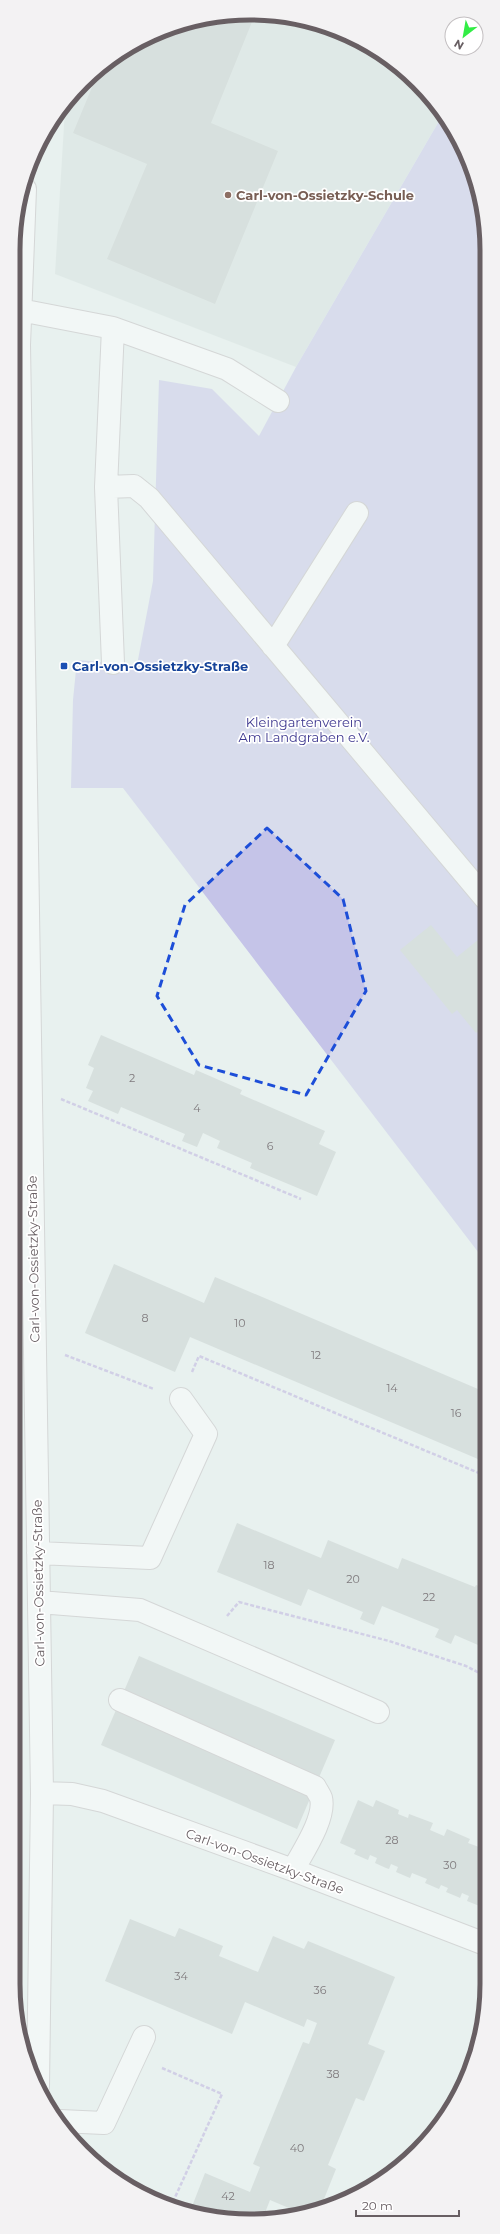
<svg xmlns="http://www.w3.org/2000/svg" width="500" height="2234" viewBox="0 0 500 2234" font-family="Montserrat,sans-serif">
<rect width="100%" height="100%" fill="#e8f1ef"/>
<path fill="#d6e1de" d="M 281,15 L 355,38 L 418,83 L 442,116 L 296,367 L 55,274 L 65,109 L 106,62 L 189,21 Z"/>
<path fill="#c5c4e8" d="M 442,116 L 463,145 L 485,219 L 485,1261 L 123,788 L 71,788 L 73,700 L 77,660 L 137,665 L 153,581 L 159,380 L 212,389 L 259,436 L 296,367 Z"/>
<path fill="#c4ccca" d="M 254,17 L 211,123 L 278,151 L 215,304 L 107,259 L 147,164 L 73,133 L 100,68 L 106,62 L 189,21 Z
M 431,925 L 457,957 L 484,935 L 485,937 L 485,1026 L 476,1033 L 457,1010 L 452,1014 L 400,950 Z
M 101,1035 L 194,1075 L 196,1070 L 242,1090 L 240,1094 L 325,1131 L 319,1144 L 336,1152 L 317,1196 L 250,1168 L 252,1163 L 217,1148 L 220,1141 L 203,1133 L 197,1147 L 182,1141 L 185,1134 L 121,1107 L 118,1114 L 88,1101 L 93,1091 L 86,1088 L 94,1068 L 88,1065 Z
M 114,1264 L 204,1303 L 215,1277 L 485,1392 L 485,1462 L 190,1337 L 175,1372 L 85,1333 Z
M 237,1523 L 321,1558 L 328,1540 L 398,1569 L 402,1558 L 475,1587 L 476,1585 L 485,1588 L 485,1648 L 455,1635 L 451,1644 L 435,1637 L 439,1629 L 382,1606 L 374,1625 L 360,1619 L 363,1612 L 308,1589 L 301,1606 L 217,1572 Z
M 139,1656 L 335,1740 L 297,1829 L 101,1745 Z
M 358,1800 L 373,1807 L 376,1800 L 399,1810 L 398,1814 L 408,1818 L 409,1814 L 433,1823 L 430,1830 L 444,1836 L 447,1829 L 470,1839 L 468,1843 L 479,1847 L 481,1843 L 485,1845 L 485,1900 L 482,1907 L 467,1901 L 469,1896 L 462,1893 L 460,1898 L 458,1897 L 446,1892 L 448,1888 L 441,1885 L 439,1889 L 425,1883 L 427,1879 L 412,1873 L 410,1878 L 396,1872 L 398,1867 L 391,1864 L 389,1869 L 386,1868 L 375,1863 L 377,1858 L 370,1855 L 368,1860 L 354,1854 L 356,1850 L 340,1843 Z
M 130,1919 L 175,1937 L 179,1928 L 223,1946 L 219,1956 L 258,1972 L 273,1936 L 304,1949 L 308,1941 L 395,1977 L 368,2044 L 385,2051 L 364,2101 L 356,2098 L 328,2165 L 336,2169 L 320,2209 L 312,2213 L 303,2214 L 270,2200 L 263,2218 L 234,2220 L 191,2209 L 205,2173 L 250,2192 L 260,2167 L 253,2164 L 303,2042 L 309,2044 L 317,2023 L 307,2019 L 304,2027 L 245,2002 L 232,2034 L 105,1981 Z"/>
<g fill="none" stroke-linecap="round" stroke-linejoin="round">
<defs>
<path id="minor" d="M 25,189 L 19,345 L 42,1793 L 38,2086
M 20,310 L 113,328 L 106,487 L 134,486 L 149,498 L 485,898
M 113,328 L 227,369 L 278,401
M 106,487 L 113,663
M 273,646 L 357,513
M 38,1553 L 150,1558 L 206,1434 L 181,1399
M 39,1602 L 140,1610 L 378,1712
M 120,1700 L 315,1787 C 317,1791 320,1795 321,1798 C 326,1818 302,1853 293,1870
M 42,1793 L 72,1794 L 103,1801 L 293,1870 L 485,1944
M 60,2121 L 104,2123 L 144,2037"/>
</defs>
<use href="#minor" stroke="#beb8ba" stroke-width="24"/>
<path stroke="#b6a7db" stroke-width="2.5" stroke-dasharray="4 2" stroke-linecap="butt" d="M 61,1099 L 301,1199
M 65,1355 L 154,1389
M 192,1372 L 199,1356 L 479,1473
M 227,1616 L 239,1602 L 389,1641 L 466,1666 L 485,1676
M 162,2068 L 222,2094 L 172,2204"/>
<use href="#minor" stroke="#fff" stroke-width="22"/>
</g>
<path d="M0 0H500V2234H0ZM 267,828 L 343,899 L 366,991 L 306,1095 L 199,1065 L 157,996 L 185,905 Z" fill="#e8f1ef" fill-opacity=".55" fill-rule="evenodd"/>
<path fill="none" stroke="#1d4ed8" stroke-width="3" stroke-dasharray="8 5" stroke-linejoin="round" d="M 267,828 L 343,899 L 366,991 L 306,1095 L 199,1065 L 157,996 L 185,905 Z"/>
<circle fill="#8d6e63" stroke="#fff" stroke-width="1.5" cx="228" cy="195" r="4"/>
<rect fill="#1a4fb4" stroke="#fff" stroke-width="1.5" x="60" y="662" width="8" height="8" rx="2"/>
<g text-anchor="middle" stroke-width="3.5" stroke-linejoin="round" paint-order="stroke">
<g font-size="11" fill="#7f7a7d">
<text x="132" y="1082">2</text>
<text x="197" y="1112">4</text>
<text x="270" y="1150">6</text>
<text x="145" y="1322">8</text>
<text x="240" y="1327">10</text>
<text x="316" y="1359">12</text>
<text x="392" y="1392">14</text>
<text x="456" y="1417">16</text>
<text x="269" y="1569">18</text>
<text x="353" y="1583">20</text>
<text x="429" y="1601">22</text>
<text x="392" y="1844">28</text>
<text x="450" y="1869">30</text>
<text x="181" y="1980">34</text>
<text x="320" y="1994">36</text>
<text x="333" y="2078">38</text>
<text x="297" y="2152">40</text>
<text x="228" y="2200">42</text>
</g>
<g font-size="13" font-weight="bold" fill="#785e54" stroke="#fff" text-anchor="start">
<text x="236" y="200">Carl-von-Ossietzky-Schule</text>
</g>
<g font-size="13" font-weight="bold" fill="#164399" stroke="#fff" text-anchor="start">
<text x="72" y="671">Carl-von-Ossietzky-Straße</text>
</g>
<g font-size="13" fill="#3d378f" stroke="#fff">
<text x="304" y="727">Kleingartenverein<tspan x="304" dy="15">Am Landgraben e.V.</tspan></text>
</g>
<g font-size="13" fill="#685f63" stroke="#fff">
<text transform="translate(33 1259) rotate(-91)" y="5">Carl-von-Ossietzky-Straße</text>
<text transform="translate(38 1583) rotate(-91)" y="5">Carl-von-Ossietzky-Straße</text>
<text transform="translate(265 1861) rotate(20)" y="5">Carl-von-Ossietzky-Straße</text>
</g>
</g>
<path d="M0 0H500V2234H0ZM250 20H250A230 230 0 0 1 480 250V1984A230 230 0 0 1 250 2214H250A230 230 0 0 1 20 1984V250A230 230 0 0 1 250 20Z" fill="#f3f2f3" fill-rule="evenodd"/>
<path fill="none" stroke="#685f63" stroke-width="5" d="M250 20H250A230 230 0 0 1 480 250V1984A230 230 0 0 1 250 2214H250A230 230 0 0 1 20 1984V250A230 230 0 0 1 250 20Z"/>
<g transform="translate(464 36) rotate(211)"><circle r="19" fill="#ffffff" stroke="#c3bfc1"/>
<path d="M0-3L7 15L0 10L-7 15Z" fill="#32ed45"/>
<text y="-6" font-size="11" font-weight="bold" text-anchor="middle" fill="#685f63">N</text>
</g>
<path d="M356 2210v6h103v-6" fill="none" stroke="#685f63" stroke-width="2"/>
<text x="362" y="2210" font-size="12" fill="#685f63" stroke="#ffffff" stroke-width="3" paint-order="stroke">20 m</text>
</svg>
